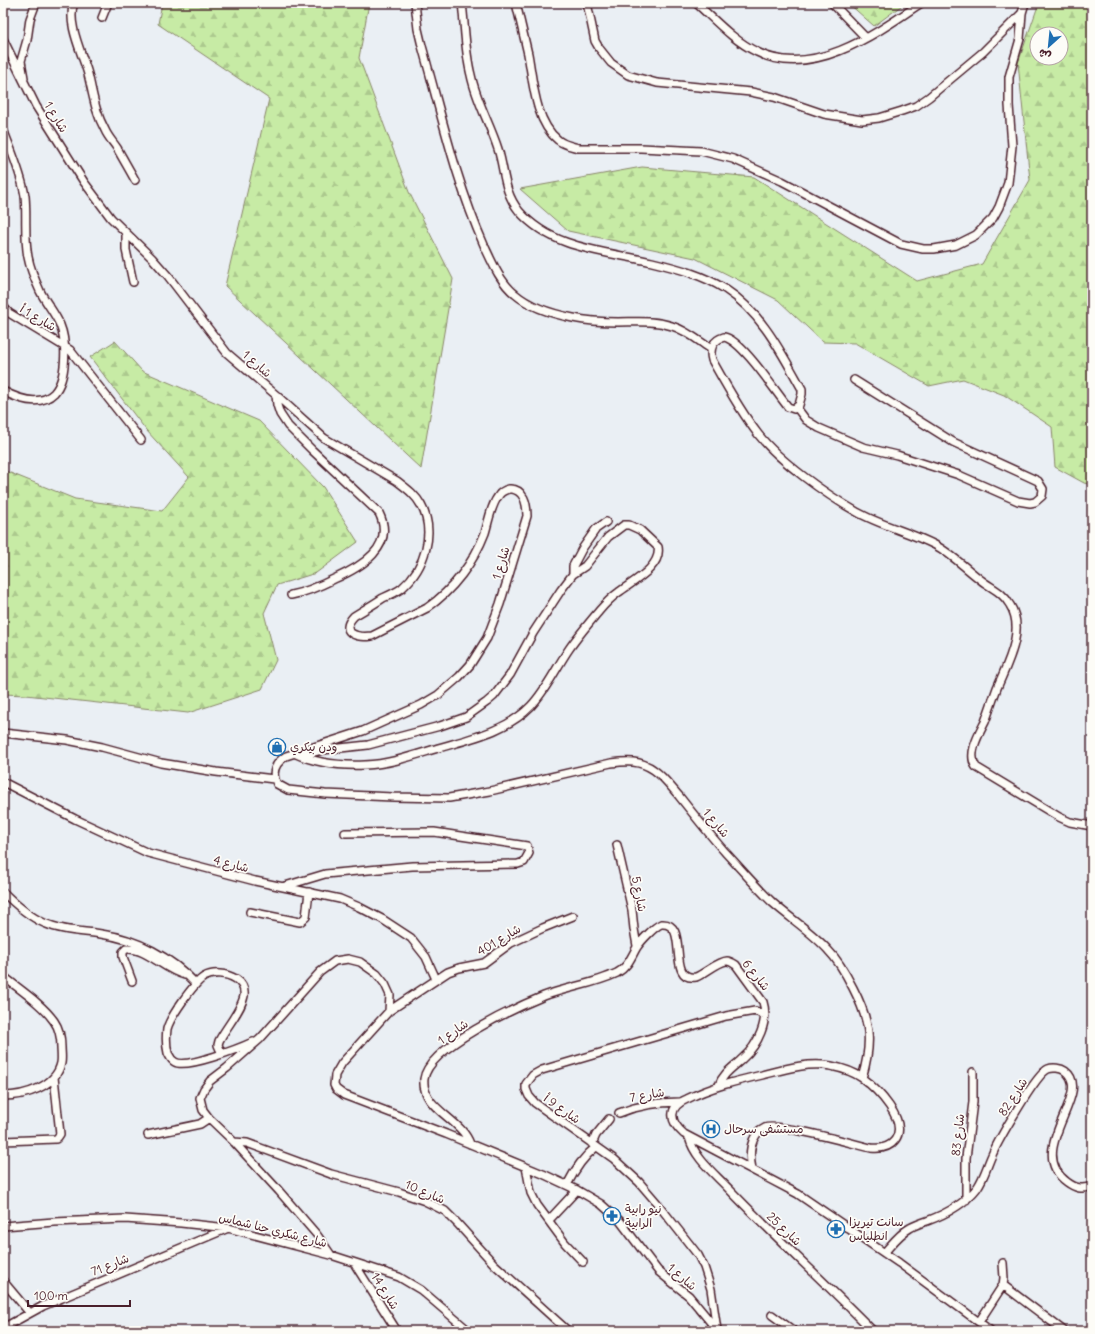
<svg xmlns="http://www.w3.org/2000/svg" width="1095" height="1334" viewBox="0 0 1095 1334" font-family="Delius,'Playpen Sans Arabic',sans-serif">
<defs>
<pattern id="forest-firs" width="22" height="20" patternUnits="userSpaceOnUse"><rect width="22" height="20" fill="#c7eba5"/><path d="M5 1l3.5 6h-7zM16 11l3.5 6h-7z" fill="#acc98e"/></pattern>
</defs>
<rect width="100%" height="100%" fill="#eaeff4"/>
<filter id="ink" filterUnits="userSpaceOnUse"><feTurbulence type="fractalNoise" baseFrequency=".025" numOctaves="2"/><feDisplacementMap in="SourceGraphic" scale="8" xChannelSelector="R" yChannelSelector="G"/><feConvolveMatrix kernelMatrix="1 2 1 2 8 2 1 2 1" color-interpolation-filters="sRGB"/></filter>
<g filter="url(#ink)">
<path fill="url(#forest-firs)" stroke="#888568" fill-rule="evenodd" d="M 162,3 L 369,3 L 359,58 L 409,192 L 453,279 L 421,469 L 225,286 L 269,99 L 158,24 Z
M 848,3 L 905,3 L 874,26 Z
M 1039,3 L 1092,3 L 1092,485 L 1084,483 L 1055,467 L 1052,427 L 1004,395 L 963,379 L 929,386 L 855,343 L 823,342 L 778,300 L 695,258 L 568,231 L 520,189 L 642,167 L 754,177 L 917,281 L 982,264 L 1030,180 L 1018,63 ZM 1037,34 L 1061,34 L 1061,58 L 1037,58 Z
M 115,341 L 142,371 L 259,421 L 323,487 L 358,542 L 316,573 L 277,585 L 264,613 L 276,660 L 262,689 L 188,713 L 26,695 L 3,694 L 3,470 L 75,499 L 162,511 L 189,477 L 146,430 L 90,357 Z"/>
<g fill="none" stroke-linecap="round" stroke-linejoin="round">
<defs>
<path id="minor" d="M 74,3 C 66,23 83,55 88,74 C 93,94 95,112 105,130 C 108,137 113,142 117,148 C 123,159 129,169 135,180
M 415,3 L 418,29 L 422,46 C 441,113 456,182 484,245 C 492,262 500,282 515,294 C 530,307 553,314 573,318 C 587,321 603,322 618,322 C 636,322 654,320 672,326 C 686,330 699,341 711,349
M 462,3 C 465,27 465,52 471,75 C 476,100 490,124 498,149 C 505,171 503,191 519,211 C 553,250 606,251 652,262 C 677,268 703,275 725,289 C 762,313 781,352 802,389 L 802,394 L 799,405 L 794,409 L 788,407 C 775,391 742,340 724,337 C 713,340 709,349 712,360 C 726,385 740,411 758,434 C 780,462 827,495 857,512 C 882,526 910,532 935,545 C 952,554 965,568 981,580 C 991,588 1003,592 1010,605 C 1026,630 1007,664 997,688 C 993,699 989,711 985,722 C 979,734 967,754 976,767 L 1059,817 L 1070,822 L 1092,826
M 516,3 C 520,20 524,37 528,54 C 533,81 535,122 558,140 C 564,145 571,146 578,148 L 641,148 L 701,151 L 733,159 L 782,181 L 901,244 L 923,249 L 934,249 L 956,245 L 976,235 L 993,218 L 999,207 L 1008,183 L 1012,146 L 1009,105 L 1009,77 L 1020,39 L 1022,13 L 1025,3
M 587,3 L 595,41 L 599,48 L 611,63 L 628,75 L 657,83 L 751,92 L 774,97 L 824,114 L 862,120 L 879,118 L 902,111 L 916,106 L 929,97 L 983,52 L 1022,13
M 696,3 C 715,20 734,41 757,52 C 812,80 877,33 921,3
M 832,3 L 866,38
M 102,18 L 108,3
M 3,39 L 36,106 L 84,182 L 111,218 L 152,258 L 168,276 L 227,353 L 276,395 L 324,438 L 397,481 C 406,488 415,494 421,505 C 436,532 425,568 402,588 C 397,592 390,595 383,598 C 374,604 364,610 354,616 C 338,633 357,638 372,636 L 427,608 C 453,590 474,562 485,533 C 489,520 491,505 499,495 C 501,492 505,490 509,489 C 524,488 527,504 527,516 L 500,604 L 487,638 L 470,665 L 459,677 L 438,695 L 421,705 L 363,731 L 286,756 C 275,763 271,773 277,784 L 288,790 L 325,794 L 393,797 L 449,798 L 490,791 L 611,763 C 627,761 640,760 654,770 C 664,777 671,787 679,796 C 694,815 709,834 725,852 C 741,869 756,887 773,903 C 791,919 812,932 828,950 C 839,961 846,974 853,988 C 870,1021 873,1041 862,1078
M 24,78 L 21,61 L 27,40 L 30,19 L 36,3
M 3,129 C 11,151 21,172 25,196 C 27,216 24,237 28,257 C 30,268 35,280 40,291 C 46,303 55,313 60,325 C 67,342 67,379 54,393 C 40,407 18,399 3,391
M 126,233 L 126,250 L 133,282
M 3,306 L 9,313 L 70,350 L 141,440
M 276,395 L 277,405 L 280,414 L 288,426 L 312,450 L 379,513 C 396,547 361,567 334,579 C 320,586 307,592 291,595
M 797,408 L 806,420 L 819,428 L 863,447 L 897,455 L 959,475 L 1018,501 L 1030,503 L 1035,502 L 1042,496 L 1043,489 L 1038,481 L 953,442 L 854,380
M 3,733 L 67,740 L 102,747 L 161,763 L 216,772 L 274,779
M 294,753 C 315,763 341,766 365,765 C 389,764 412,756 435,749 C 468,739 506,732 531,706 C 547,689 556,668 569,649 C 578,636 589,623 599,611 C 605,604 612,597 619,592 C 632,582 662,567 658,547 L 640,530 L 629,525 L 624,525 L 608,537 L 585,566 L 573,574
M 308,754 L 322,750 L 368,745 L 440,726 L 466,717 L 487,702 L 494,696 L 510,675 L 533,633 L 561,590 L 573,574 L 573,566 L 582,549 L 596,529 L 606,522
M 3,782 L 75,819 L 148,853 L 255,881 L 340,899 L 359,907 L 382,919 L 411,938 L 426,957 L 436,979
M 617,845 L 632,910 L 634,929 L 637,946
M 285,886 L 325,874 L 412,866 L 518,864 L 524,862 L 529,853 L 527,846 L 434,832 L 345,833
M 3,892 C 15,904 28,916 44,923 C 62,931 82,931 101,934 C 137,939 171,957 196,984
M 250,912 L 300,922 L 306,917 L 309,892
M 573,916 L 543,928 L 511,943 L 484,963 L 459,968 L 448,972 L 389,1011 L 342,1063 L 335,1075 L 334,1085 L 336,1089 L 344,1095 L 446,1134 L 543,1174 L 577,1190 L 601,1204 L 620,1221 L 658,1271 L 689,1296 L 718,1331
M 3,976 C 19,989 42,1004 54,1021 C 59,1028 61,1039 61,1047 C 61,1052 62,1058 61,1063 C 56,1087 24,1096 3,1096
M 132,981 L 123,957 L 123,952 L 126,949 C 146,947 165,971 185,975
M 222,1054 L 218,1045 L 219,1041 C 226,1027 241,1011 244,996 C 245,988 242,983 236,979 C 226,973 213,972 204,977 C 194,983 170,1017 167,1029 C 166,1037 166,1045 168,1053 C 170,1057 171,1060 175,1062 C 186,1069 240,1048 253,1042
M 619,1113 C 639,1105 658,1102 680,1102
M 148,1135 L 200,1124 L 209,1118
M 689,1137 C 694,1158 715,1174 729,1189 C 776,1238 826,1283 873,1331
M 3,1141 L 56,1139 L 58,1137 L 60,1134 L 54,1077
M 234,1142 L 247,1143 L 331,1174 L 399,1192 L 425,1201 L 445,1211 L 457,1223 L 494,1264 L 568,1331
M 470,1144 C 461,1118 421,1109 424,1079 C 428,1047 517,1007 544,996 C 568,987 594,984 617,973 C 628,967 631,957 637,947 C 641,941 654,927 661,924 C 691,921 665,982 696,977 C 704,974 719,961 727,961 C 730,961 733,963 736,965 L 763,1002 C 769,1021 758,1045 743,1058 C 734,1067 723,1073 719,1085
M 592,1144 L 596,1135 L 609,1119
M 526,1167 L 531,1193 L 537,1205 L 565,1243 L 583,1262
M 752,1169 C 749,1155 749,1135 765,1128 C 776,1122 854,1144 871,1148 C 880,1149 889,1148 895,1140 C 909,1121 877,1089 862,1078 C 854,1072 841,1068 831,1066 C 807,1062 785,1069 762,1075 C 736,1081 711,1087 687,1099 C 668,1107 669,1121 684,1134 L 798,1194 L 899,1263 L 991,1331
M 567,1185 C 574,1171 583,1157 596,1147
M 966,1200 L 966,1158 L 973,1102 L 973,1072
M 549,1220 L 577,1190
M 3,1226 L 54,1222 L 125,1219 L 181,1223 L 228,1228 L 331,1255 L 399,1277 L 421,1290 L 469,1331
M 884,1253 C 892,1244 899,1234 910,1228 C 915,1225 921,1223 927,1221 C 946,1214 964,1205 977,1188 C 984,1178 987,1166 992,1155 C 998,1141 1036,1074 1048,1069 C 1053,1067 1061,1068 1065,1071 C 1095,1093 1023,1150 1067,1182 C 1075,1188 1082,1190 1092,1186
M 331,1255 L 317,1235 L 279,1191 L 234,1142 L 209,1118 L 203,1110 L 200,1098 L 204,1089 L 210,1081 L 227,1068 L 260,1039 L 320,972 L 335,961 L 348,959 L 360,962 L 377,974 L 385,984 L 390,995 L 389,1011
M 354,1263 L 397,1331
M 3,1281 L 29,1312
M 1003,1285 L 1064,1331
M 772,1315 L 794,1331
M 979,1322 L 1003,1285 L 1004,1278 L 1003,1263
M 3,1328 L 43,1306 L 226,1229
M 717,1330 L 711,1289 L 704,1267 L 698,1255 L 657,1203 L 639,1182 L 614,1159 L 535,1103 L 529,1096 L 526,1089 L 526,1084 L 533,1075 L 542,1070 L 726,1016 L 755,1011 L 765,1015"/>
</defs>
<use href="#minor" stroke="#4a1f2b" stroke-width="10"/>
<use href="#minor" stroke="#fdfcf7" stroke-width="7"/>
</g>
</g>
<defs>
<symbol id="shop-ring" viewBox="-11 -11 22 22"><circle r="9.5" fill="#fdfcf7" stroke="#1f6fb2" stroke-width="1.5"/><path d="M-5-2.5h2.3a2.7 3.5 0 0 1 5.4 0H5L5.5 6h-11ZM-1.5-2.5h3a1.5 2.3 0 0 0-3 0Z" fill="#1f6fb2"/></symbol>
<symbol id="hospital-ring" viewBox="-11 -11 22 22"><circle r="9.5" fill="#fdfcf7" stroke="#1f6fb2" stroke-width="1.5"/><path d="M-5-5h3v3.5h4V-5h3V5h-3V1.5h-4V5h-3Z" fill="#1f6fb2"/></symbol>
<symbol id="pharmacy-ring" viewBox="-11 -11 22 22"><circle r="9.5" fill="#fdfcf7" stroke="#1f6fb2" stroke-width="1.5"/><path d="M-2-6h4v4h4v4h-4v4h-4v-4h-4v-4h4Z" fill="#1f6fb2"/></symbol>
</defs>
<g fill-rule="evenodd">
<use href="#shop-ring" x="267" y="737" width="20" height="20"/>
<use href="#hospital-ring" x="701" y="1119" width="20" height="20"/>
<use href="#pharmacy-ring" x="602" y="1206" width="20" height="20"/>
<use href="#pharmacy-ring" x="826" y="1219" width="20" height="20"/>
</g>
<g text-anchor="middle" stroke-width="3.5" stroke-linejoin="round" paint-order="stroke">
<g font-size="12" fill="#4a1f2b" stroke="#fdfcf7">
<text transform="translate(56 117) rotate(59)" y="4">شارع 1</text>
<text transform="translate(38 318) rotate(31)" y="4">شارع 1 أ</text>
<text transform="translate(257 364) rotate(41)" y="4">شارع 1</text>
<text transform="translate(501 563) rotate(-73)" y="4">شارع 1</text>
<text transform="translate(716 823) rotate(50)" y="4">شارع 1</text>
<text transform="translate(231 864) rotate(14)" y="4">شارع 4</text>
<text transform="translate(639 894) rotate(79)" y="4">شارع 5</text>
<text transform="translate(499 940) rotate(-31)" y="4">شارع 401</text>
<text transform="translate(756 975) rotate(52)" y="4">شارع 6</text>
<text transform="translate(453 1032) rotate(-35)" y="4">شارع 1</text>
<text transform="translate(647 1095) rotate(-10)" y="4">شارع 7</text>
<text transform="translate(1013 1097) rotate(-57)" y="4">شارع 82</text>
<text transform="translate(562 1109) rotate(35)" y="4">شارع 9 أ</text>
<text transform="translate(958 1135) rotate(-84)" y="4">شارع 83</text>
<text transform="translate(425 1192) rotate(23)" y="4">شارع 10</text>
<text transform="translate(784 1229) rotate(44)" y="4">شارع 25</text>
<text transform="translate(273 1230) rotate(14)" y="4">شارع شكري حنا شماس</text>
<text transform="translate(110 1265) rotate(-22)" y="4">شارع 71</text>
<text transform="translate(682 1277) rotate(41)" y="4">شارع 1</text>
<text transform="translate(385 1291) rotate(58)" y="4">شارع 14</text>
</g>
<g font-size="12" fill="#4a1f2b" stroke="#fdfcf7" text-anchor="start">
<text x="290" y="751">ودن بيكري</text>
<text x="724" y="1133">مستشفى سرحال</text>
<text x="625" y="1213">نيو رابية<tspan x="625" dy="14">الرابية</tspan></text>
<text x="849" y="1226">سانت تيريزا<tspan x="849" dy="14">انطلياس</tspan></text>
</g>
</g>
<rect width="1095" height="1334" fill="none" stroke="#fdfcf7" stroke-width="16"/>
<rect x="8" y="8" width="1079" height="1318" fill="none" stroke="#4a1f2b" stroke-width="1.5" filter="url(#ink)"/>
<g transform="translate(1049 46) rotate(207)"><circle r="19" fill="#fdfcf7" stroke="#b5a4a5"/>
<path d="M0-3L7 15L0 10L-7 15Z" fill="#1f6fb2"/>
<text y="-6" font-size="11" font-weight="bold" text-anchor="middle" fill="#4a1f2b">ش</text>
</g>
<path d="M28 1300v6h102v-6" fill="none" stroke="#4a1f2b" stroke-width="2"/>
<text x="34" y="1300" font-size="12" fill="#4a1f2b" stroke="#fdfcf7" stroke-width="3" paint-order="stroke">100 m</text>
</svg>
